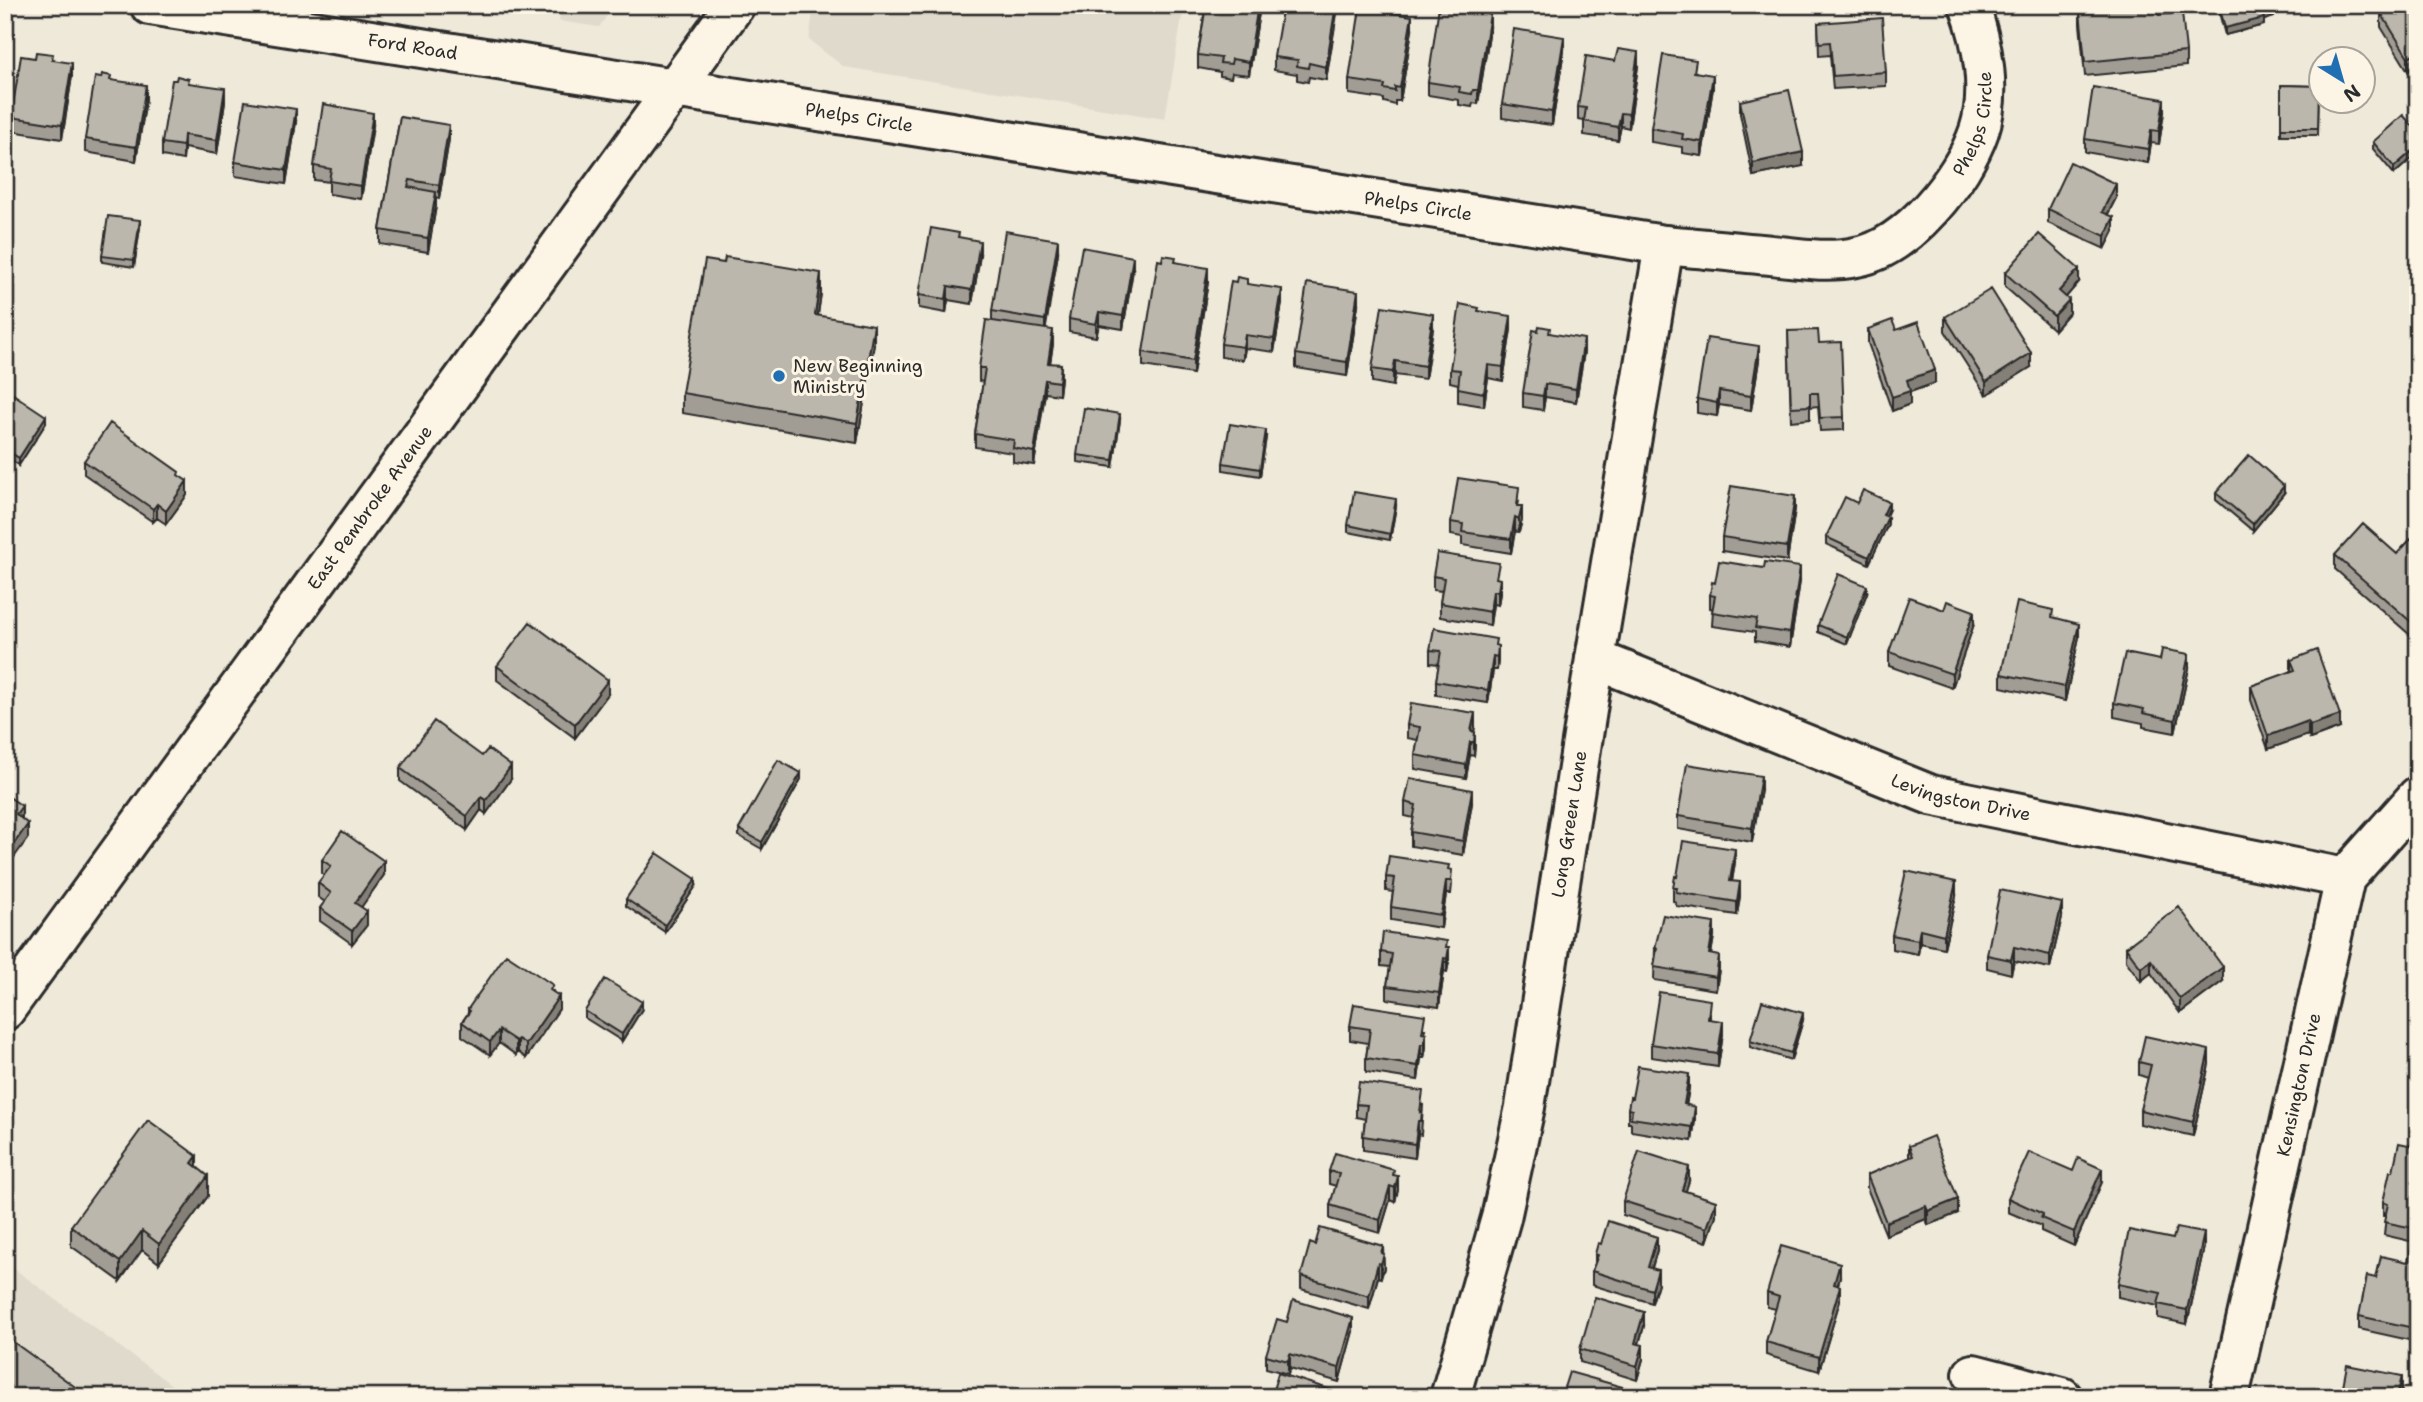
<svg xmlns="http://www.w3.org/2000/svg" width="2423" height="1402" viewBox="0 0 2423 1402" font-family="'Shantell Sans',sans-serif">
<rect width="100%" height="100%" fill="#efe9da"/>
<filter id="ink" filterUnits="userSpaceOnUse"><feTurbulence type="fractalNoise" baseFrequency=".0143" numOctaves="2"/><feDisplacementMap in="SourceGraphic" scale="14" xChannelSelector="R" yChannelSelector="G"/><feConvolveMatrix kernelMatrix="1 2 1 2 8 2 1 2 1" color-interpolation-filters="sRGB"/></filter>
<g filter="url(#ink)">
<path fill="#e0dacc" d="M 561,5 L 615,5 L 599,27 L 559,21 Z
M 814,5 L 1184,5 L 1165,119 L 844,67 L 809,40 Z
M 5,1262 L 188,1397 L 5,1397 Z"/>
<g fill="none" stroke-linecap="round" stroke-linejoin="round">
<defs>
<g id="minor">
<path id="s1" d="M 150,5 L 1664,245 C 1700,248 1735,252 1771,255 C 1799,258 1828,263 1856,257 C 1908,248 1963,178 1979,131 C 1992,92 1983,43 1969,5"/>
<path id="s2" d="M 1595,659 L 1931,795 L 2345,878"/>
<path d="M 1973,1374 L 2062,1397"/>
<path id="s3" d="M 1450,1397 L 1501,1218 L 1525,1107 L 1595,659 L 1664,245"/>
<path id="s4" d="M 2229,1397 L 2345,878 L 2418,796"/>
</g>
<g id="major">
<path id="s5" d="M 5,1010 L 735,5"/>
</g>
</defs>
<use href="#minor" stroke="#2b2b2b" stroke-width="44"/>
<use href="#major" stroke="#2b2b2b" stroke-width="44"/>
<use href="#minor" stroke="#fcf5e5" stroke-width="38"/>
<use href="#major" stroke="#fcf5e5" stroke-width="38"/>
</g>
<path fill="#a29d94" stroke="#2b2b2b" stroke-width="2" d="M 1206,5 L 1229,5 L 1238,7 L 1259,5 L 1259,13 L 1249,75 L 1232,73 L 1231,78 L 1220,76 L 1220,72 L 1198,68 L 1198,55 Z
M 1338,5 L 1326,80 L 1309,77 L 1308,82 L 1297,80 L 1297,74 L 1274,70 L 1274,57 Z
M 2217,5 L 2272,5 L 2274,17 L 2264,20 L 2264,25 L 2225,35 Z
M 2418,5 L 2408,71 L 2381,27 L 2381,13 Z
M 2080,11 L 2159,15 L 2186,52 L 2186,66 L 2085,76 L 2080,24 Z
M 1818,23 L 1886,72 L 1886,86 L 1833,89 L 1830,55 L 1819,56 Z
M 1490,28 L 1478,104 L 1473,103 L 1472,107 L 1459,105 L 1459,100 L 1428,95 L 1428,82 Z
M 1412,30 L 1400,101 L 1395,101 L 1395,105 L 1384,102 L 1384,99 L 1349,94 L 1349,80 Z
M 1564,50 L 1552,125 L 1502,118 L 1502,104 Z
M 35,58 L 53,60 L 72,76 L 62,139 L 11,131 L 11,117 Z
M 1638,66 L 1629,128 L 1621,126 L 1618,140 L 1584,135 L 1584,121 L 1578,120 L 1578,107 Z
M 1696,72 L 1713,88 L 1702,156 L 1682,153 L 1682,147 L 1651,142 L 1651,128 Z
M 111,80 L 146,99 L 136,161 L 85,152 L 85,139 Z
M 189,83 L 225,102 L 217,154 L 184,148 L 183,160 L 162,156 L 162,143 Z
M 2281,85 L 2319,86 L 2318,135 L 2281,135 Z
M 1740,101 L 1803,166 L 1753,176 L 1740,114 Z
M 2164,112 L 2159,144 L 2151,143 L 2148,163 L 2085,152 L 2085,139 Z
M 400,117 L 449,139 L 439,199 L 436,198 L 436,206 L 428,252 L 380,244 L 380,230 Z
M 296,122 L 286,184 L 235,176 L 235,162 Z
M 373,126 L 361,199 L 329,194 L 329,182 L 314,180 L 314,166 Z
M 2418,132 L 2418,153 L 2394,174 L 2373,149 L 2373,142 Z
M 2116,198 L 2108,214 L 2114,231 L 2105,249 L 2048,223 L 2048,209 Z
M 140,227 L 134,267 L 102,262 L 102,256 Z
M 1058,253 L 1045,329 L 1053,344 L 1050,363 L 1061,378 L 1059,395 L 1045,393 L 1034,465 L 1013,462 L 1013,453 L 975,447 L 975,434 L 983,382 L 979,381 L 979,368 L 992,321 L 992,311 Z
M 980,255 L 972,304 L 948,300 L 946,313 L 919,308 L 919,295 Z
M 1176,262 L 1208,282 L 1193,374 L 1143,366 L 1143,352 Z
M 724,263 L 821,293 L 818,315 L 874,344 L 857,443 L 682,413 L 682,393 Z
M 1133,270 L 1123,329 L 1099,325 L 1096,337 L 1069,332 L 1069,319 Z
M 2005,273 L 2079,282 L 2066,297 L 2069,313 L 2054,330 L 2005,287 Z
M 1247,284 L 1282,303 L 1274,352 L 1245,348 L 1243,360 L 1221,357 L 1221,344 Z
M 1358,305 L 1347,376 L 1296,368 L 1296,354 Z
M 1479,311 L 1511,329 L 1503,381 L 1488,378 L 1484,406 L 1458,402 L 1458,384 L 1450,382 L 1450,369 Z
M 1945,317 L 2031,367 L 1986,395 L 1945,331 Z
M 1433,328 L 1425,379 L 1395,375 L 1393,386 L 1372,382 L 1372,369 Z
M 1868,329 L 1896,330 L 1935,383 L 1910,392 L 1910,404 L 1892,411 L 1868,343 Z
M 1788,331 L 1819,343 L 1844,417 L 1844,430 L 1820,431 L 1818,406 L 1810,407 L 1810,419 L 1791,421 Z
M 1550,333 L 1584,352 L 1576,402 L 1545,397 L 1543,410 L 1523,407 L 1523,393 Z
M 1759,360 L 1751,410 L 1719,405 L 1717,416 L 1697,413 L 1697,399 Z
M 5,392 L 46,423 L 19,465 L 5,456 Z
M 1120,420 L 1113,467 L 1077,462 L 1077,455 Z
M 1266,437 L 1260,476 L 1223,470 L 1223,463 Z
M 84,461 L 179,477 L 187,495 L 166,524 L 157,518 L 153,522 L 84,474 Z
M 2216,493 L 2284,493 L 2253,531 L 2216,500 Z
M 1519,501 L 1518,506 L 1522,520 L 1519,532 L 1515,531 L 1511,553 L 1462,545 L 1462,537 L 1451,535 L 1451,522 Z
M 1857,503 L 1889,509 L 1886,516 L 1888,524 L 1869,564 L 1826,544 L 1826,537 Z
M 1396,506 L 1390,540 L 1348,532 L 1348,525 Z
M 1795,509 L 1787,561 L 1722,551 L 1722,537 Z
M 2418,531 L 2418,642 L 2335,569 L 2335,555 L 2397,554 Z
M 1433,576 L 1498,579 L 1500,593 L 1498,605 L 1493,604 L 1490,625 L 1440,617 L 1440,603 L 1442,591 L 1433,590 Z
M 1800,581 L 1790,647 L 1755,641 L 1755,632 L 1712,626 L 1713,609 L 1710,608 L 1710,595 Z
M 1867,593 L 1847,644 L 1818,632 L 1818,625 Z
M 2053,618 L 2079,637 L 2065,701 L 2001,687 L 2001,674 Z
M 1974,624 L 1952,688 L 1889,666 L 1889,652 Z
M 1496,646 L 1498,660 L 1497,670 L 1493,670 L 1488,703 L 1436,695 L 1436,681 L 1439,664 L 1430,663 L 1430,650 Z
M 2291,660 L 2340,728 L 2310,739 L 2308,735 L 2268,749 L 2251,700 L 2251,686 L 2291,672 Z
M 497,666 L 608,694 L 575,738 L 497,680 Z
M 2189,668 L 2175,733 L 2143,727 L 2143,723 L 2114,717 L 2114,703 Z
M 1407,725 L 1475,727 L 1474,731 L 1475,745 L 1474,756 L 1470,755 L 1466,778 L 1415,769 L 1415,755 L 1418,740 L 1407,738 Z
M 400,768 L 511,779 L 486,814 L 481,810 L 467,830 L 400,781 Z
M 801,779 L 762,849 L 739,836 L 739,829 Z
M 1761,790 L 1752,842 L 1678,829 L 1678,816 Z
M 1405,802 L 1472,803 L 1463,855 L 1411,846 L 1411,832 L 1414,818 L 1405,816 Z
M 322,860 L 384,875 L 361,907 L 367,925 L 352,944 L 320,921 L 320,908 L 325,902 L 318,897 L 318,883 L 324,875 L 322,873 Z
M 1735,862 L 1732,881 L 1740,896 L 1737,915 L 1676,906 L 1676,902 L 1673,901 L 1673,888 L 1677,877 Z
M 1449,870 L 1452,884 L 1451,894 L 1446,894 L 1441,928 L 1391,920 L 1391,907 L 1393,892 L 1386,891 L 1386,877 Z
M 696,886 L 665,932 L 626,906 L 626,899 Z
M 1956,896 L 1944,948 L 1920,943 L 1918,954 L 1892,949 L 1892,935 Z
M 2062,917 L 2050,968 L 2014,961 L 2011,974 L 1987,968 L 1987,955 Z
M 1714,936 L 1711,954 L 1719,969 L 1716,990 L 1654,980 L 1655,948 Z
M 1447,947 L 1449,961 L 1447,972 L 1444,971 L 1439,1007 L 1387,999 L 1387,986 L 1390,967 L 1381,966 L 1381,952 Z
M 2126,947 L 2223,981 L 2180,1013 L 2151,973 L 2141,981 L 2126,961 Z
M 553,991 L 559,1009 L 526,1058 L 518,1052 L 516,1055 L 499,1043 L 490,1055 L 462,1036 L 462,1022 L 468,1013 L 468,1009 Z
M 642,1009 L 622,1041 L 585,1018 L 585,1011 Z
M 1710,1014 L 1710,1019 L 1723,1034 L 1718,1067 L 1651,1057 L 1651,1044 Z
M 1803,1020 L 1791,1060 L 1750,1047 L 1750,1041 Z
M 1350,1026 L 1425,1029 L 1424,1033 L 1426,1047 L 1424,1058 L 1421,1058 L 1418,1080 L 1366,1072 L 1366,1058 L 1368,1043 L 1350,1040 Z
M 2139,1062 L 2209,1064 L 2193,1136 L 2140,1124 L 2140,1110 L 2148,1078 L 2139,1075 Z
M 1689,1088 L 1686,1105 L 1695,1120 L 1692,1141 L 1631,1131 L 1631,1123 L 1628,1123 L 1628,1109 L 1632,1098 Z
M 1356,1104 L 1423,1105 L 1421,1135 L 1418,1134 L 1415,1158 L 1363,1150 L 1363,1136 L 1365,1119 L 1356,1117 Z
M 1909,1146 L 1958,1213 L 1928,1225 L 1926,1219 L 1886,1235 L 1867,1188 L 1867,1175 L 1909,1158 Z
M 2418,1147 L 2418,1243 L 2384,1235 L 2386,1216 L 2383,1216 L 2383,1202 L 2393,1171 Z
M 197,1168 L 208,1196 L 159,1263 L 142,1250 L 120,1281 L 71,1246 L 71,1226 Z
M 1329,1171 L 1394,1175 L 1398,1190 L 1395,1202 L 1390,1200 L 1380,1233 L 1330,1219 L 1330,1205 L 1336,1186 L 1329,1184 Z
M 2073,1171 L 2102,1182 L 2074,1246 L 2041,1231 L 2041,1226 L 2008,1212 L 2008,1198 Z
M 1689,1181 L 1685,1191 L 1716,1215 L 1707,1242 L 1623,1215 L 1623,1201 Z
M 2173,1239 L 2204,1247 L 2187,1324 L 2158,1318 L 2158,1306 L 2118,1297 L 2118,1284 Z
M 1601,1244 L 1657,1250 L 1652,1268 L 1658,1283 L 1652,1303 L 1592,1285 L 1592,1271 L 1595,1264 L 1595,1254 Z
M 1315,1245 L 1383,1254 L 1384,1268 L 1381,1278 L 1378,1277 L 1369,1309 L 1301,1289 L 1301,1276 Z
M 2418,1245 L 2418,1342 L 2359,1329 L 2359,1316 L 2376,1278 L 2408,1262 Z
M 1840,1277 L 1838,1285 L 1840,1300 L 1819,1371 L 1766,1355 L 1766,1342 L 1776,1309 L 1767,1307 L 1767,1293 Z
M 1287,1322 L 1353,1331 L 1339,1382 L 1290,1368 L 1288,1374 L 1266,1368 L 1266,1355 Z
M 1644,1326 L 1639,1344 L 1643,1359 L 1637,1380 L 1580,1362 L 1580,1349 Z"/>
<path fill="#848078" stroke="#2b2b2b" stroke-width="2" d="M 1258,5 L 1259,5 L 1259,13 L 1249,75 L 1249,62 Z
M 1336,5 L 1338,5 L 1338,8 L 1326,80 L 1326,67 Z
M 2274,10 L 2274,17 L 2264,20 L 2264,25 L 2225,35 L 2225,28 Z
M 1490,14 L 1490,28 L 1478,104 L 1478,90 Z
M 1412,16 L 1412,30 L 1400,101 L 1400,88 Z
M 1564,37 L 1564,50 L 1552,125 L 1552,112 Z
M 2418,51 L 2418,65 L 2408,71 L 2408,57 Z
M 1638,52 L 1638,66 L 1629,128 L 1629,114 Z
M 72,63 L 72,76 L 62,139 L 62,125 Z
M 1713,75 L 1713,88 L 1702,156 L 1702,142 Z
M 146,85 L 146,99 L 136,161 L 136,147 Z
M 225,88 L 225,102 L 217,154 L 217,140 Z
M 2164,99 L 2164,112 L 2159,144 L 2159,131 Z
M 296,109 L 296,122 L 286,184 L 286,170 Z
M 373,113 L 373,126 L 361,199 L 361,186 Z
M 1621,113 L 1621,126 L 1618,140 L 1618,127 Z
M 449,125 L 449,139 L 439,199 L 439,185 Z
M 2151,130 L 2151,143 L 2148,163 L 2148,149 Z
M 184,135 L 184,148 L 183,160 L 183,146 Z
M 2418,146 L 2418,153 L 2394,174 L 2394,167 Z
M 1803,152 L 1803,166 L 1753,176 L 1753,163 Z
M 2116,184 L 2116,198 L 2102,225 L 2102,212 Z
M 436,192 L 436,206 L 428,252 L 428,238 Z
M 2114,217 L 2114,231 L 2105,249 L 2105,236 Z
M 140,220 L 140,227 L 134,267 L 134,260 Z
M 1058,240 L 1058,253 L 1045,333 L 1045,320 Z
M 980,241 L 980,255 L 972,304 L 972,290 Z
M 1133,257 L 1133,270 L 1123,329 L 1123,316 Z
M 1208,268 L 1208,282 L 1193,374 L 1193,361 Z
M 2079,269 L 2079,282 L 2059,305 L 2059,291 Z
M 821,273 L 821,293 L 815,334 L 815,315 Z
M 948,286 L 948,300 L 946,313 L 946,299 Z
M 1282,289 L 1282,303 L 1274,352 L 1274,339 Z
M 1358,291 L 1358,305 L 1347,376 L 1347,362 Z
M 2069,300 L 2069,313 L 2054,330 L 2054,316 Z
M 1099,312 L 1099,325 L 1096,337 L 1096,324 Z
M 1433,314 L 1433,328 L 1425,379 L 1425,366 Z
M 1511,316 L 1511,329 L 1503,381 L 1503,367 Z
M 874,325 L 874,344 L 857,443 L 857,423 Z
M 1053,330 L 1053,344 L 1048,376 L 1048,363 Z
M 1245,335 L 1245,348 L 1243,360 L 1243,347 Z
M 1584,339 L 1584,352 L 1576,402 L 1576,389 Z
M 1759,346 L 1759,360 L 1751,410 L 1751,396 Z
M 2031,353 L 2031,367 L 1986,395 L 1986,382 Z
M 1395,361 L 1395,375 L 1393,386 L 1393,372 Z
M 1061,364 L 1061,378 L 1059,395 L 1059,382 Z
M 1488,365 L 1488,378 L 1484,406 L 1484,393 Z
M 1935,370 L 1935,383 L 1910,392 L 1910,404 L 1892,411 L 1892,397 L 1907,380 Z
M 1045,380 L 1045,393 L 1034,465 L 1034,452 Z
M 1545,384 L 1545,397 L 1543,410 L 1543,396 Z
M 1719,391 L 1719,405 L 1717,416 L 1717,403 Z
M 1120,414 L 1120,420 L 1113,467 L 1113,460 Z
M 46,416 L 46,423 L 19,465 L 19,458 Z
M 1266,430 L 1266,437 L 1260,476 L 1260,469 Z
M 187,481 L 187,495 L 166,524 L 166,511 Z
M 2284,486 L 2284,493 L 2253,531 L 2253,524 Z
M 1795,496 L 1795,509 L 1787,561 L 1787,547 Z
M 1396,499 L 1396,506 L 1390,540 L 1390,534 Z
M 1889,502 L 1889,509 L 1883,522 L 1883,515 Z
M 157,504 L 157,518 L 153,522 L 153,509 Z
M 1522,506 L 1522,520 L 1519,532 L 1519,519 Z
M 1515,517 L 1515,531 L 1511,553 L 1511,539 Z
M 1888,517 L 1888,524 L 1869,564 L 1869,557 Z
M 1800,567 L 1800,581 L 1790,647 L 1790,633 Z
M 1500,579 L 1500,593 L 1498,605 L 1498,591 Z
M 1867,586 L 1867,593 L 1847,644 L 1847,637 Z
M 1493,591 L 1493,604 L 1490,625 L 1490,612 Z
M 1974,611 L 1974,624 L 1952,688 L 1952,674 Z
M 2079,624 L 2079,637 L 2065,701 L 2065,687 Z
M 1498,646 L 1498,660 L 1497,670 L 1497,657 Z
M 2189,654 L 2189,668 L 2175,733 L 2175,720 Z
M 1493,656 L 1493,670 L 1488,703 L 1488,690 Z
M 608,680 L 608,694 L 575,738 L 575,724 Z
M 1475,713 L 1475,727 L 1471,745 L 1471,731 Z
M 2340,715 L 2340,728 L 2310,739 L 2310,725 Z
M 2308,721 L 2308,735 L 2268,749 L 2268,736 Z
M 1475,732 L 1475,745 L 1474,756 L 1474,742 Z
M 1470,742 L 1470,755 L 1466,778 L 1466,765 Z
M 511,766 L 511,779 L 486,814 L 486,800 Z
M 801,773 L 801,779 L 762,849 L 762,842 Z
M 1761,776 L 1761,790 L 1752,842 L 1752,828 Z
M 1472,790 L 1472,803 L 1463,855 L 1463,841 Z
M 481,797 L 481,810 L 467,830 L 467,816 Z
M 22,806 L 22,820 L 16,814 Z
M 28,824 L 28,838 L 5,870 L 5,856 Z
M 1735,849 L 1735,862 L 1730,894 L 1730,881 Z
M 384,861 L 384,875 L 355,916 L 355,903 Z
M 696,879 L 696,886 L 665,932 L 665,925 Z
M 1446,881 L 1446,894 L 1441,928 L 1441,915 Z
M 1740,882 L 1740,896 L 1737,915 L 1737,902 Z
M 1956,882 L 1956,896 L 1944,948 L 1944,935 Z
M 2062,903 L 2062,917 L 2050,968 L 2050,955 Z
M 367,911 L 367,925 L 352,944 L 352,931 Z
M 1714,923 L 1714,936 L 1709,967 L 1709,954 Z
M 1920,929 L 1920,943 L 1918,954 L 1918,940 Z
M 1449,947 L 1449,961 L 1447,972 L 1447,959 Z
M 2014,947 L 2014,961 L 2011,974 L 2011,960 Z
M 1719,956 L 1719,969 L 1716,990 L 1716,977 Z
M 1444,958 L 1444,971 L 1439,1007 L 1439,993 Z
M 2151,960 L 2151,973 L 2141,981 L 2141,968 Z
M 2223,967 L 2223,981 L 2180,1013 L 2180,999 Z
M 559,996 L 559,1009 L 526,1058 L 526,1044 Z
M 642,1002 L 642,1009 L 622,1041 L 622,1034 Z
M 1803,1013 L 1803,1020 L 1791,1060 L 1791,1053 Z
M 1723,1021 L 1723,1034 L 1718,1067 L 1718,1054 Z
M 499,1030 L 499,1043 L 490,1055 L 490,1042 Z
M 1426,1034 L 1426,1047 L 1424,1058 L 1424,1044 Z
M 518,1039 L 518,1052 L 516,1055 L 516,1041 Z
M 1421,1044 L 1421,1058 L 1418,1080 L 1418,1066 Z
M 2209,1050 L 2209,1064 L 2193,1136 L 2193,1122 Z
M 1689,1074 L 1689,1088 L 1684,1118 L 1684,1104 Z
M 1695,1107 L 1695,1120 L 1692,1141 L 1692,1127 Z
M 1418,1121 L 1418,1134 L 1415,1158 L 1415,1144 Z
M 197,1156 L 197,1175 L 192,1163 Z
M 1689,1167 L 1689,1181 L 1682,1204 L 1682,1190 Z
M 2102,1169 L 2102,1182 L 2074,1246 L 2074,1232 Z
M 208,1176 L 208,1196 L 159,1263 L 159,1244 Z
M 1398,1176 L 1398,1190 L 1395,1202 L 1395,1188 Z
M 1390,1186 L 1390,1200 L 1380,1233 L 1380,1220 Z
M 1958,1199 L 1958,1213 L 1928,1225 L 1928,1211 Z
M 1716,1201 L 1716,1215 L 1707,1242 L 1707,1228 Z
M 1926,1206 L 1926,1219 L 1886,1235 L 1886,1222 Z
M 142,1231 L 142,1250 L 120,1281 L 120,1262 Z
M 2204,1233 L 2204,1247 L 2187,1324 L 2187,1310 Z
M 1657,1237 L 1657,1250 L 1648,1280 L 1648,1267 Z
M 1383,1246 L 1384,1268 L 1381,1278 L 1381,1253 Z
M 1378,1263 L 1378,1277 L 1369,1309 L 1369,1296 Z
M 1840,1263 L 1840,1277 L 1834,1298 L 1834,1284 Z
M 1658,1270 L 1658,1283 L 1652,1303 L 1652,1290 Z
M 1840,1286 L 1840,1300 L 1819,1371 L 1819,1357 Z
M 1644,1312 L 1644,1326 L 1635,1356 L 1635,1343 Z
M 1353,1318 L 1353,1331 L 1339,1382 L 1339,1368 Z
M 1643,1345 L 1643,1359 L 1637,1380 L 1637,1366 Z
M 1290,1354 L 1290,1368 L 1288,1374 L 1288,1361 Z
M 2402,1376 L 2402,1390 L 2400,1397 L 2397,1397 Z"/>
<path fill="#bcb7ac" stroke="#2b2b2b" stroke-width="2" d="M 1206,5 L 1227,5 L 1238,7 L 1238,5 L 1258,5 L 1249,62 L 1232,59 L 1231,64 L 1220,63 L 1221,58 L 1198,55 Z
M 1283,5 L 1336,5 L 1326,67 L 1309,63 L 1308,68 L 1297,66 L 1298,60 L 1274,57 Z
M 2133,5 L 2158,5 L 2159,15 L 2182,12 L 2186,52 L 2085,62 L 2080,11 Z
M 2219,5 L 2272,5 L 2274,10 L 2262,13 L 2264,18 L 2225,28 Z
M 2394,5 L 2418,5 L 2418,51 L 2408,57 L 2381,13 Z
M 1439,6 L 1490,14 L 1478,90 L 1473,90 L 1472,94 L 1459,92 L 1460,87 L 1428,82 Z
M 1360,8 L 1412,16 L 1400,88 L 1395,87 L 1395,91 L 1384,89 L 1385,85 L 1349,80 Z
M 1882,18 L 1886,72 L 1833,76 L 1830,42 L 1819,43 L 1818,23 Z
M 1514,29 L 1564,37 L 1552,112 L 1502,104 Z
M 1618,49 L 1638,52 L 1629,114 L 1621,113 L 1618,127 L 1584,121 L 1586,108 L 1578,107 L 1586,56 L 1615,61 Z
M 36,52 L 53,54 L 52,60 L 72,63 L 62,125 L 11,117 L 21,56 L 35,58 Z
M 1663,55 L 1696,60 L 1694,72 L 1713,75 L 1702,142 L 1682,139 L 1683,134 L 1651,128 Z
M 102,74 L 111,76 L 110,80 L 146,85 L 136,147 L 85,139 L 95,77 L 101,78 Z
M 177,76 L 189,79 L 188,83 L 225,88 L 217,140 L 184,135 L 183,146 L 162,143 L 172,80 L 176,80 Z
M 2281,85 L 2319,86 L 2318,128 L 2281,128 Z
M 2093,87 L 2164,99 L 2159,131 L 2151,130 L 2148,149 L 2085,139 Z
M 1789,90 L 1803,152 L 1753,163 L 1740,101 Z
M 245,101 L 296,109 L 286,170 L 235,162 Z
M 323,104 L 373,113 L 361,186 L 329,181 L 331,169 L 314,166 Z
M 2403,115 L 2418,132 L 2418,146 L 2394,167 L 2373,142 Z
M 400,117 L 449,125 L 439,185 L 410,180 L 408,187 L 436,192 L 428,238 L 380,230 Z
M 2070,162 L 2116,184 L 2102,212 L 2114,217 L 2105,236 L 2048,209 Z
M 108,216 L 140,220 L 134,260 L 102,256 Z
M 931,228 L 959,233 L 958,237 L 980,241 L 972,290 L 948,286 L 946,299 L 919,295 Z
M 1005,231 L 1058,240 L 1045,320 L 992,311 Z
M 2039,234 L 2079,269 L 2059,291 L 2069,300 L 2054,316 L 2005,273 Z
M 1082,247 L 1133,257 L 1123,316 L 1099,312 L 1096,324 L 1069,319 Z
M 1163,255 L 1176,257 L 1175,262 L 1208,268 L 1193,361 L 1143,352 L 1158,260 L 1162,261 Z
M 725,257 L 821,273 L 815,315 L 874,325 L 857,423 L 682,393 L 705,260 L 724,263 Z
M 1237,277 L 1247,279 L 1247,284 L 1282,289 L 1274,339 L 1245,335 L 1243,347 L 1221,344 L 1231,281 L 1236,282 Z
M 1307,283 L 1358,291 L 1347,362 L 1296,354 Z
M 1991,289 L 2031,353 L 1986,382 L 1945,317 Z
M 1460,304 L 1479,308 L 1478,311 L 1511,316 L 1503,367 L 1488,365 L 1484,393 L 1458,388 L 1460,370 L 1450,369 Z
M 1382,306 L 1433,314 L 1425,366 L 1395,361 L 1393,372 L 1372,369 Z
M 986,320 L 1053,330 L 1048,363 L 1061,364 L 1059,382 L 1045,380 L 1034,452 L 1013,448 L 1014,440 L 975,434 L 985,368 L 979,368 Z
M 1892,320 L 1896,330 L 1918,322 L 1935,370 L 1907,380 L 1910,391 L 1892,397 L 1868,329 Z
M 1539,326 L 1550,328 L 1549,333 L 1584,339 L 1576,389 L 1545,384 L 1543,396 L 1523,393 L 1533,330 L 1538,331 Z
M 1818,330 L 1819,343 L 1841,342 L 1844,417 L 1820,418 L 1818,393 L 1810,393 L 1810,406 L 1791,407 L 1788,331 Z
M 1707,338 L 1759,346 L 1751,396 L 1719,391 L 1717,403 L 1697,399 Z
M 7,390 L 46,416 L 19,458 L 5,449 L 5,392 Z
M 1084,408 L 1120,414 L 1113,460 L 1077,455 Z
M 110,423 L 179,472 L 178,475 L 187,481 L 166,511 L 157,504 L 153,509 L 84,461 Z
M 1230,424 L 1266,430 L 1260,469 L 1223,463 Z
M 2249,455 L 2284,486 L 2253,524 L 2216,493 Z
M 1458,478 L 1519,487 L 1517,506 L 1522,506 L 1519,519 L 1515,517 L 1511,539 L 1462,532 L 1463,524 L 1451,522 Z
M 1731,486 L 1795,496 L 1787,547 L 1722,537 Z
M 1863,490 L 1889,502 L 1883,515 L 1888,517 L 1869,557 L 1826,537 L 1845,497 L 1857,503 Z
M 1354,492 L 1396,499 L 1390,534 L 1348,525 Z
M 2363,524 L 2397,554 L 2418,531 L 2418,628 L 2335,555 Z
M 1437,553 L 1499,563 L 1496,578 L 1500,579 L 1498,591 L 1493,591 L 1490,612 L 1440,603 L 1444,578 L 1433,576 Z
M 1719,561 L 1764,568 L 1765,562 L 1800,567 L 1790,633 L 1755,628 L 1757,619 L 1712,612 L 1715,596 L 1710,595 L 1712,582 L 1715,583 Z
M 1838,574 L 1867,586 L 1847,637 L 1818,625 Z
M 1909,597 L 1944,610 L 1947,601 L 1974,611 L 1952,674 L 1889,652 Z
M 2017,602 L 2053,610 L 2052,617 L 2079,624 L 2065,687 L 2001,674 Z
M 530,622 L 608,680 L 575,724 L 497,666 Z
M 1434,628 L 1496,639 L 1495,645 L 1498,646 L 1497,657 L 1493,656 L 1488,690 L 1436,681 L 1441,651 L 1430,650 Z
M 2162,649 L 2189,654 L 2175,720 L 2143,713 L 2144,709 L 2114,703 L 2125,653 L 2160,660 Z
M 2317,650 L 2340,715 L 2310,725 L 2308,721 L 2268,736 L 2251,686 L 2295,670 L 2291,660 Z
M 1411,703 L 1475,713 L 1471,731 L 1475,732 L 1474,742 L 1470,742 L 1466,765 L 1415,755 L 1420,727 L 1407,725 Z
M 434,721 L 482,756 L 488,749 L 511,766 L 486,800 L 481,797 L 467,816 L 400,768 Z
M 778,760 L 801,773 L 762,842 L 739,829 Z
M 1687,764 L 1761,776 L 1752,828 L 1678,816 Z
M 1410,778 L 1472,790 L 1463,841 L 1411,832 L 1416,805 L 1405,802 Z
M 5,794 L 22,806 L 16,814 L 28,824 L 5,856 Z
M 342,831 L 384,861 L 355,903 L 367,911 L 352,931 L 320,908 L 331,893 L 318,883 L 331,866 L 322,860 Z
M 1683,841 L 1735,849 L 1730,881 L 1740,882 L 1737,902 L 1676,892 L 1677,888 L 1673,888 L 1675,876 L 1677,877 Z
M 657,853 L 696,879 L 665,925 L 626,899 Z
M 1389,856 L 1449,865 L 1448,869 L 1452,870 L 1451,881 L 1446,881 L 1441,915 L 1391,907 L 1395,878 L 1386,877 Z
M 1906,871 L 1956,882 L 1944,935 L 1920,929 L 1918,940 L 1892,935 Z
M 2000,890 L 2062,903 L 2050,955 L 2014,947 L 2011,960 L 1987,955 Z
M 2179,907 L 2223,967 L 2180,999 L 2151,960 L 2141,968 L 2126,947 Z
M 1663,915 L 1714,923 L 1709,954 L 1719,956 L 1716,977 L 1654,967 L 1657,948 L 1655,948 Z
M 1383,932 L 1447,941 L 1446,947 L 1449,947 L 1447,959 L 1444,958 L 1439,993 L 1387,986 L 1392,954 L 1381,952 Z
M 506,954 L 553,985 L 550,990 L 559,996 L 526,1044 L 518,1039 L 516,1041 L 499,1030 L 490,1042 L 462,1022 L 470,1011 L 468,1009 Z
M 605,979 L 642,1002 L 622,1034 L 585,1011 Z
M 1659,992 L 1710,1000 L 1708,1019 L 1723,1021 L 1718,1054 L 1651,1044 Z
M 1762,1001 L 1803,1013 L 1791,1053 L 1750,1041 Z
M 1354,1004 L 1425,1015 L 1422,1033 L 1426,1034 L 1424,1044 L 1421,1044 L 1418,1066 L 1366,1058 L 1370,1029 L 1350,1026 Z
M 2145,1036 L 2209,1050 L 2193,1122 L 2140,1110 L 2151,1065 L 2139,1062 Z
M 1638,1066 L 1689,1074 L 1684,1104 L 1695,1107 L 1692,1127 L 1631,1118 L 1632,1110 L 1628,1109 L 1630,1097 L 1632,1098 Z
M 1359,1082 L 1423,1091 L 1420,1112 L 1422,1111 L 1421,1121 L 1418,1121 L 1415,1144 L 1363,1136 L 1367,1105 L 1356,1104 Z
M 148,1120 L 197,1156 L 192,1163 L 208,1176 L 159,1244 L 142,1231 L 120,1262 L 71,1226 Z
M 1933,1136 L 1958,1199 L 1928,1211 L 1926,1206 L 1886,1222 L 1867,1175 L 1913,1156 L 1909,1146 Z
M 2399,1143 L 2418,1147 L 2418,1229 L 2384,1222 L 2388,1204 L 2383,1202 L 2390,1171 L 2393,1171 Z
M 1639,1151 L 1689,1167 L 1682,1190 L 1716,1201 L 1707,1228 L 1623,1201 Z
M 2029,1152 L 2073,1171 L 2078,1158 L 2102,1169 L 2074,1232 L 2041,1218 L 2043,1214 L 2008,1198 Z
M 1335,1153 L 1394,1170 L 1393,1175 L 1398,1176 L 1395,1188 L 1390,1186 L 1380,1220 L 1330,1205 L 1339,1174 L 1329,1171 Z
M 1608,1221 L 1657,1237 L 1648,1267 L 1658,1270 L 1652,1290 L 1592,1271 L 1598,1255 L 1595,1254 L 1598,1243 L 1601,1244 Z
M 1320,1228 L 1383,1246 L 1381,1253 L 1384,1254 L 1381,1264 L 1378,1263 L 1369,1296 L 1301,1276 L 1310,1243 L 1315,1245 Z
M 2176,1228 L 2204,1233 L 2187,1310 L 2158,1304 L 2161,1293 L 2118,1284 L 2129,1230 L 2173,1239 Z
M 2412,1244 L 2418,1245 L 2418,1329 L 2359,1316 L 2367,1276 L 2376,1278 L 2381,1256 L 2408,1262 Z
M 1781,1246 L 1840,1263 L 1834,1284 L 1840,1286 L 1819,1357 L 1766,1342 L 1779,1297 L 1767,1293 Z
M 1595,1297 L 1644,1312 L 1635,1343 L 1643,1345 L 1637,1366 L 1580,1349 Z
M 1293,1300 L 1353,1318 L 1339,1368 L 1290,1354 L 1288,1361 L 1266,1355 L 1277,1319 L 1287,1322 Z
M 5,1336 L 89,1397 L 5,1397 Z
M 2347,1365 L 2402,1376 L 2397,1397 L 2341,1397 Z
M 1569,1372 L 1633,1390 L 1631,1397 L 1561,1397 Z
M 1278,1373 L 1338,1392 L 1337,1397 L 1271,1397 Z"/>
</g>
<circle fill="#1f6fb2" stroke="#fcf5e5" stroke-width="2.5" cx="779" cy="376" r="7"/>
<g text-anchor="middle" stroke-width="6" stroke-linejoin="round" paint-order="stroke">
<g font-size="18" fill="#2b2b2b" stroke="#fcf5e5">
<text dy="6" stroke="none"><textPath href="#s1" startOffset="266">Ford Road</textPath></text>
<text dy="6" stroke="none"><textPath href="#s1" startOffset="718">Phelps Circle</textPath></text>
<text dy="6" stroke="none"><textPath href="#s1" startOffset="1914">Phelps Circle</textPath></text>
<text dy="6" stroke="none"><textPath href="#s1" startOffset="1284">Phelps Circle</textPath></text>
<text dy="6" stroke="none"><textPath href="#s5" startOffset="621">East Pembroke Avenue</textPath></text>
<text dy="6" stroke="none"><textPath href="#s2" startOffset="392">Levingston Drive</textPath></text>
<text dy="6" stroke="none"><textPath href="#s3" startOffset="586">Long Green Lane</textPath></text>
<text dy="6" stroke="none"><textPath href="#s4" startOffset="320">Kensington Drive</textPath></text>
</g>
<g font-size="18" fill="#2b2b2b" stroke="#fcf5e5" text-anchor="start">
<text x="793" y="372">New Beginning<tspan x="793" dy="21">Ministry</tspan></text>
</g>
</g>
<rect width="2423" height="1402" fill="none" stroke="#fcf5e5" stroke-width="28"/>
<rect x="14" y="14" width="2395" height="1374" fill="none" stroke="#2b2b2b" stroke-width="2.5" filter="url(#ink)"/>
<g transform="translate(2342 80) rotate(143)"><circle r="33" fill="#fcf5e5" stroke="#a8a49b" stroke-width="2"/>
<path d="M0-5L12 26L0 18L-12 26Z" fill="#1f6fb2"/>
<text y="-10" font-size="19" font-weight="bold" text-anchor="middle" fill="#2b2b2b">N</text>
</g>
</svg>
